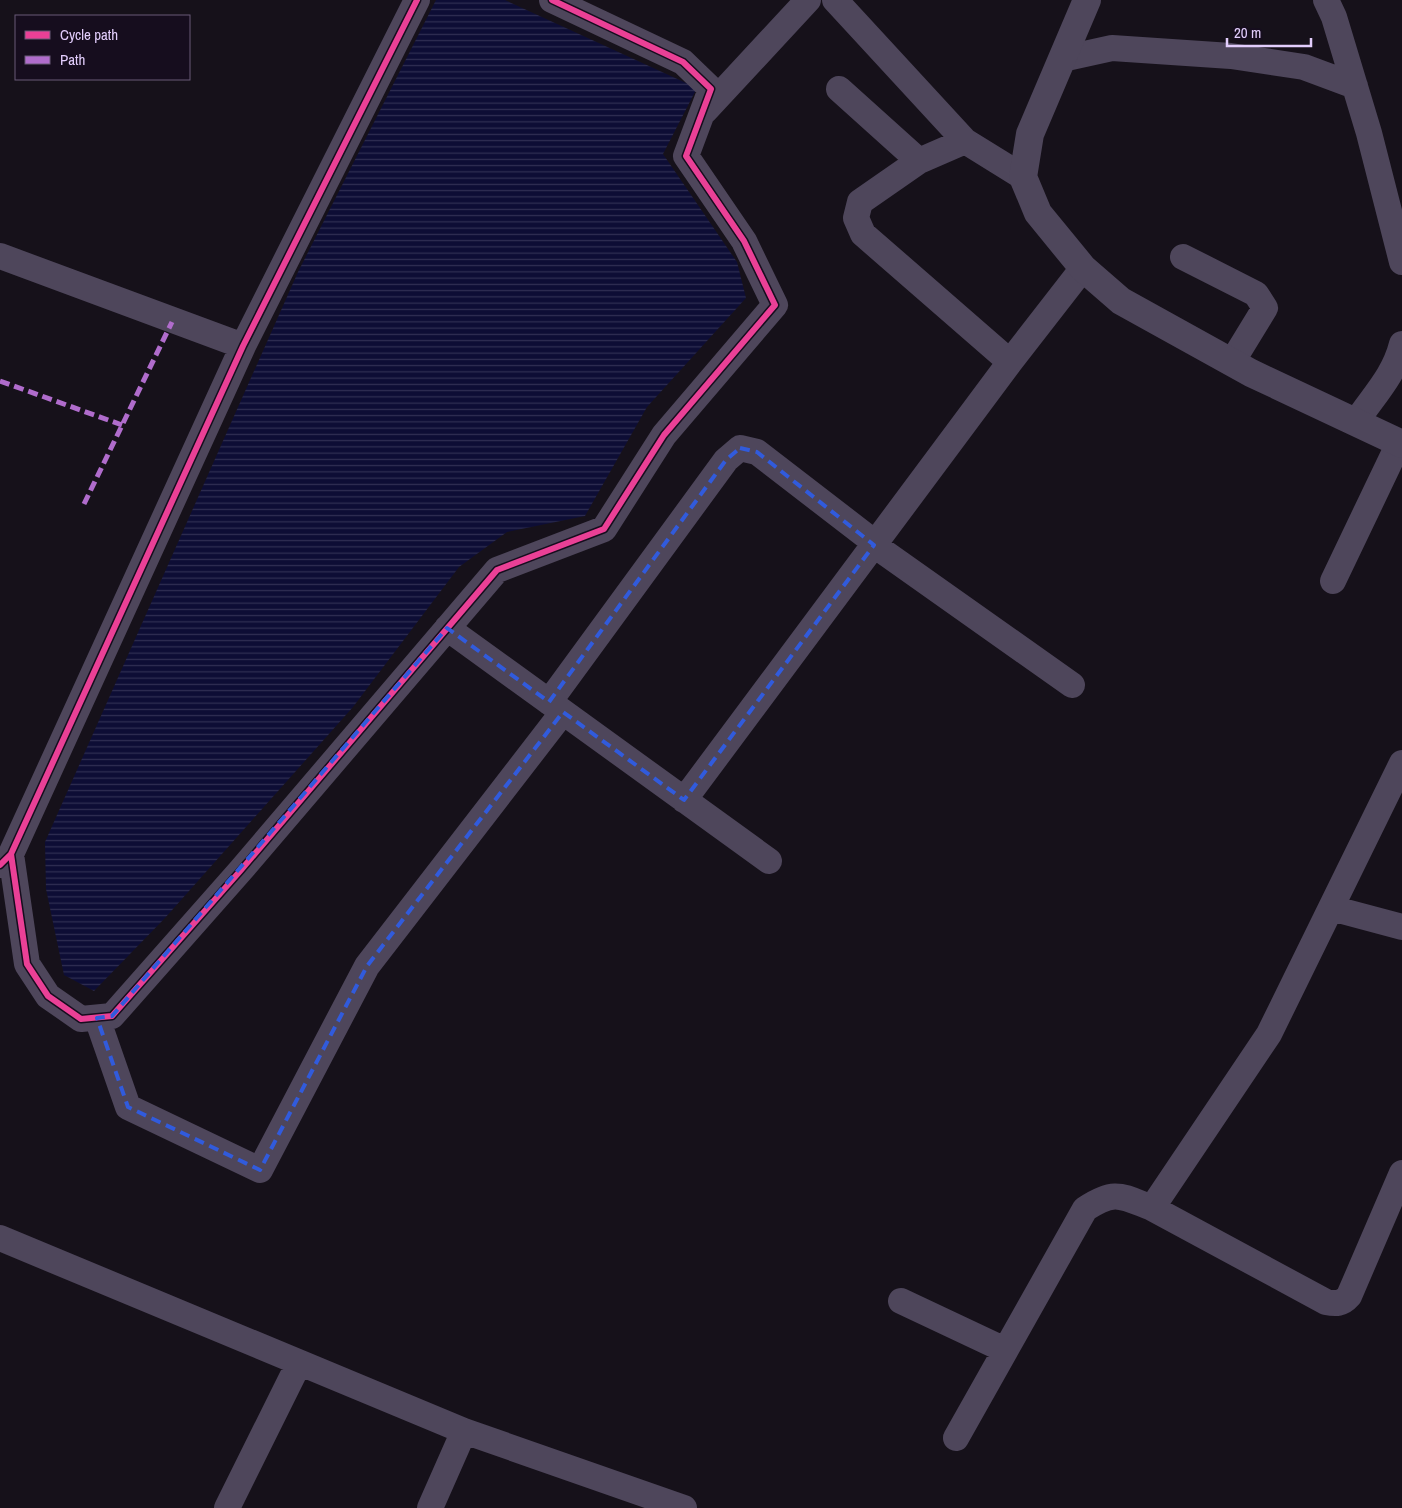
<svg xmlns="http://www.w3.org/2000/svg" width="1402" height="1508" viewBox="0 0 1402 1508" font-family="'Archivo Narrow',sans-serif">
<defs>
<pattern id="water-rules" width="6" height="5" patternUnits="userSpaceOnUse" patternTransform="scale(1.25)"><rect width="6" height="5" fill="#0d0d35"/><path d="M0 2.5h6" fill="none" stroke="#302f53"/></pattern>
</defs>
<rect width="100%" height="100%" fill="#16111a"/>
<path fill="url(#water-rules)" d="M 436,0 L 505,0 L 697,88 L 663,154 L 737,262 L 746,298 L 647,407 L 585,516 L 507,532 L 459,567 L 353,707 L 165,918 L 94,991 L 64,975 L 46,889 L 45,842 L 298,272 Z"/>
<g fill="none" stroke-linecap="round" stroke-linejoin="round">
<path stroke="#4e465b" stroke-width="26" d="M 835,0 L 965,141 L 1023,177
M 1326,0 L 1334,17 L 1369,133 L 1402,262
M 1062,59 L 1112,48 L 1231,56 L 1304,67 L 1355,86
M 839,89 L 919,161
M 705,111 L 808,0
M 965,141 L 919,161 L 860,202 L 856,218 L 863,234 L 1010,362
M 0,256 L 243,346
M 1183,257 L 1256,294 L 1265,308 L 1232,362
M 1356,422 C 1374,395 1394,376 1402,344
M 1333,581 L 1399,443
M 447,628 L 769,861
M 549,702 L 726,460 L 740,448 L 757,452 L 866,536 L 874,545 L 1072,685
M 684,800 L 1010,362 L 1083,268
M 11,854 L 27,964 L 48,996 L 81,1019 L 112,1016 L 241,870 L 497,570 L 604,529 L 664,435 L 775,305 L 744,241 L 686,156 L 711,89 L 683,62 L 552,0
M 0,865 L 11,854 L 243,346 L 417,0
M 1331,908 L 1402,927
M 97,1018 L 128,1107 L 260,1170 L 367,966 L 563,712
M 1152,1208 L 1269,1034 L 1402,763
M 0,1238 L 464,1431 L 684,1508
M 901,1301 L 1005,1350
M 956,1438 L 1085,1209 C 1115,1189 1121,1196 1152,1208 L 1326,1302 C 1336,1304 1342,1304 1349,1296 L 1402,1173
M 227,1508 L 299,1363
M 430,1508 L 464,1431"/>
<path stroke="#4e465b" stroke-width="28" d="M 1087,0 L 1030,134 L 1023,177 L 1038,213 L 1083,268 L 1121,301 L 1251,373 L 1402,444"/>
<path stroke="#b06ccc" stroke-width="5" stroke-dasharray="10 5" stroke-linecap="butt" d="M 0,381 L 122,425
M 84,504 L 172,322"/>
<defs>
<path id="cycleway" d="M 11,854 L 27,964 L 48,996 L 81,1019 L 112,1016 L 241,870 L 497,570 L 604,529 L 664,435 L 775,305 L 744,241 L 686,156 L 711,89 L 683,62 L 552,0
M 0,865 L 11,854 L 243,346 L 417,0"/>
</defs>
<use href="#cycleway" stroke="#160d1e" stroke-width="9"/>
<use href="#cycleway" stroke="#ea4096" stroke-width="6"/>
</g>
<path fill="none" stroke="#315bdc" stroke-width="4" stroke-dasharray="10 6" stroke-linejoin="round" d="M 740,448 L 757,452 L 874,545 L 684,800 L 563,712 L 367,966 L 260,1170 L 128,1107 L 97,1018 L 112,1016 L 447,628 L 549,702 L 726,460 Z"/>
<rect x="15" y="15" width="175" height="65" fill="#160d1e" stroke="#685a77"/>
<rect x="25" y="31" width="25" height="8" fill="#ea4096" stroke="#685a77"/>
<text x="60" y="40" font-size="15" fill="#e2cdfc">Cycle path</text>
<rect x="25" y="56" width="25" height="8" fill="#b06ccc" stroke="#685a77"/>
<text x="60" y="65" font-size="15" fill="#e2cdfc">Path</text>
<path d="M1227 38v8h84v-8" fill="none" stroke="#e2cdfc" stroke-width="2.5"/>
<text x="1234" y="38" font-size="15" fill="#e2cdfc" stroke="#160d1e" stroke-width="4" paint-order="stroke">20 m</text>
</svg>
